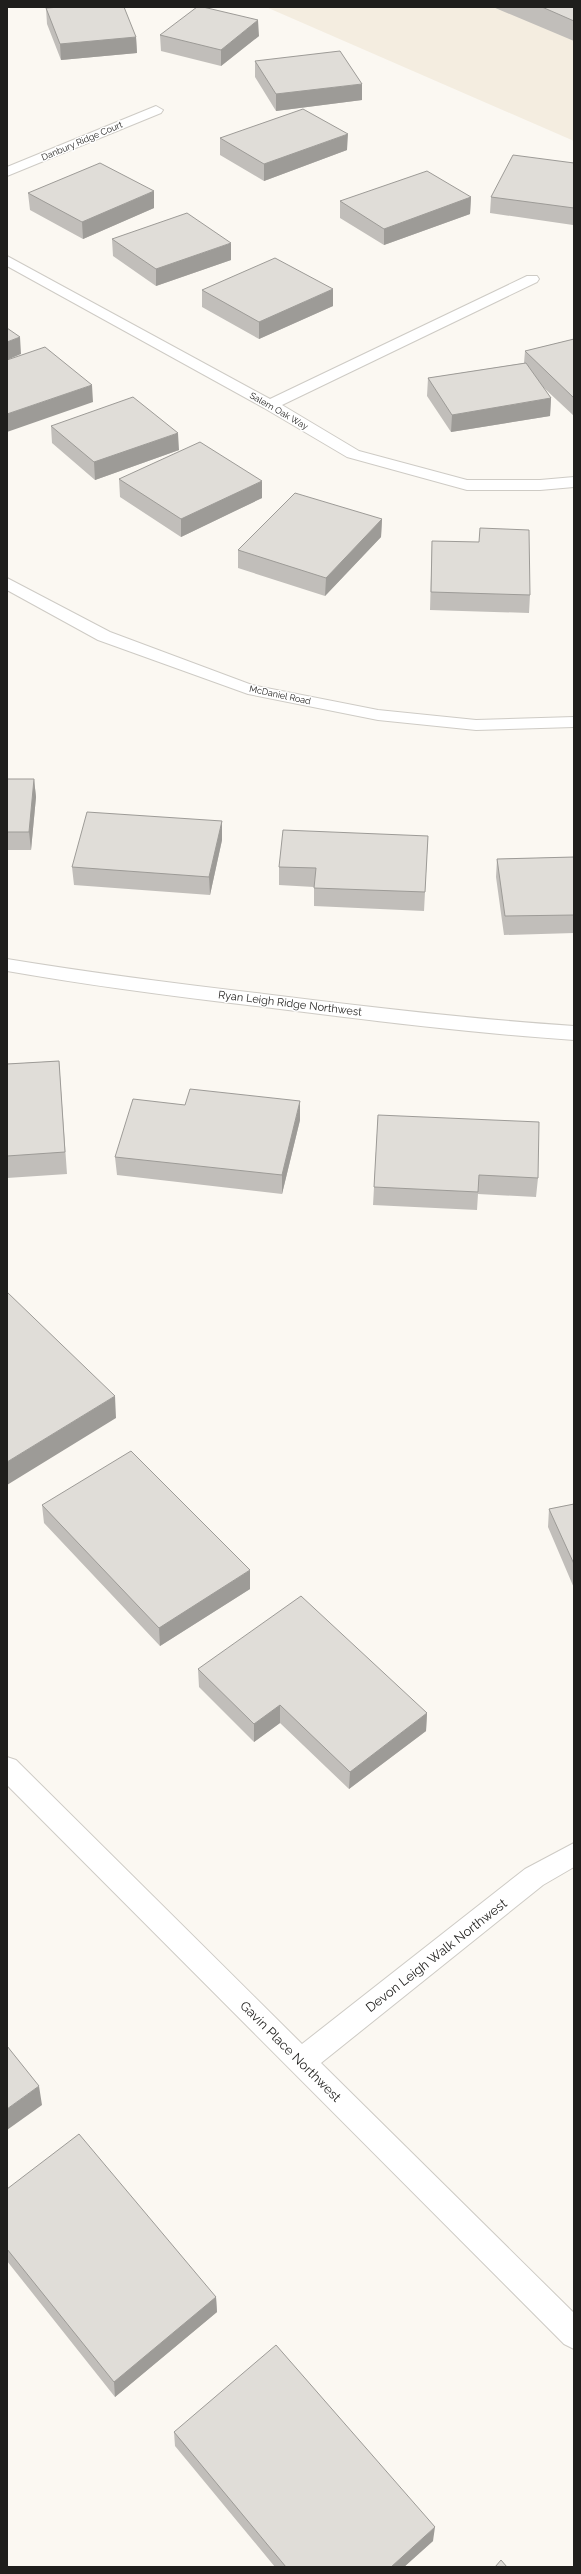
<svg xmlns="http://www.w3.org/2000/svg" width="581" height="2574" viewBox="0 0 581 2574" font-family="Raleway,sans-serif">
<rect width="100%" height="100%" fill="#fbf8f2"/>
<path fill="#f4ede0" d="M 266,7 L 574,7 L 574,141 Z"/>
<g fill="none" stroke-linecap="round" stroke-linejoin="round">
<defs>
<path id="minor" d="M 156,106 L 163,110 L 161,113 L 7,176 L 7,167 Z
M 7,256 L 270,399 L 527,276 L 537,276 L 539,279 L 537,282 L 282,405 L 359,451 L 467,480 L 540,480 L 574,477 L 574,487 L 540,490 L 467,490 L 347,457 L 264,408 L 7,266 Z
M 7,578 L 110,632 L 252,685 L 378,710 L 476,720 L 574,717 L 574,727 L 476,730 L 378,720 L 248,694 L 98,640 L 7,590 Z
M 7,959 C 93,973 178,984 264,994 C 367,1007 470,1019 574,1026 L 574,1040 C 470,1033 367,1020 264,1007 C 178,997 93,986 7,971 Z
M 7,1757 L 16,1760 L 302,2044 L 525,1869 L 574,1843 L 574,1867 L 543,1885 L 321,2063 L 574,2313 L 574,2349 L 564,2344 L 7,1785 Z"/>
</defs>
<use href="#minor" stroke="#cecbc5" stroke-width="2"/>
<use href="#minor" fill="#fff" fill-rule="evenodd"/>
</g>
<path fill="#c1beba" d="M 493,7 L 574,7 L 574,41 Z
M 46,8 L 136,37 L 137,53 L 61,60 L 47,24 Z
M 160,35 L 259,36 L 221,66 L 161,51 Z
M 255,61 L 362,100 L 276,111 L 255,77 Z
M 220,138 L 347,150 L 264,181 L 220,155 Z
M 574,163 L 574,222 L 573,225 L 490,213 L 491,197 Z
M 28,193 L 154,208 L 83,239 L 30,210 Z
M 471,197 L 470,214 L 384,245 L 340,218 L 340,201 Z
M 112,239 L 231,260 L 156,286 L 113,256 Z
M 202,290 L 333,306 L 259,339 L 202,307 Z
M 574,339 L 574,416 L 543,387 L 551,398 L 550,416 L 451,432 L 427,396 L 428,378 L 524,363 L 525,351 Z
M 51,426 L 179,450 L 95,480 L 52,443 Z
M 119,479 L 262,498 L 181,537 L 120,497 Z
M 382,519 L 381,537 L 325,596 L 238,568 L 238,550 Z
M 432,541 L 530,595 L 529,613 L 430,610 Z
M 7,779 L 34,779 L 36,797 L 31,850 L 7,850 Z
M 222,821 L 222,840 L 210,895 L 74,885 L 72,867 Z
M 428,836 L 424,911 L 314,906 L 314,887 L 279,885 L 279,867 Z
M 574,857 L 574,933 L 504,935 L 496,877 L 497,859 Z
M 59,1061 L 67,1174 L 7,1178 L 7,1064 Z
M 378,1115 L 538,1178 L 536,1197 L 478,1194 L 477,1210 L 373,1205 Z
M 300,1120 L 282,1194 L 117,1175 L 115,1157 Z
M 574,1504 L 574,1588 L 548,1527 L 549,1509 Z
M 42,1505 L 250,1589 L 160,1646 L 44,1523 Z
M 198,1669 L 427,1713 L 426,1731 L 349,1789 L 280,1723 L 254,1742 L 199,1687 Z
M 7,2189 L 216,2297 L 217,2312 L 115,2397 L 7,2261 Z
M 174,2432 L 433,2541 L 404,2567 L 275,2567 L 175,2446 Z"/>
<path fill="#9d9b97" d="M 258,20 L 259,36 L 221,66 L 221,50 Z
M 136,37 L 137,53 L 61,60 L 60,44 Z
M 362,84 L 362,100 L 276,111 L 276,94 Z
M 348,134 L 347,150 L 264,181 L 264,164 Z
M 154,191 L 154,208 L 83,239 L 82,222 Z
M 471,197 L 470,214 L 384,245 L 384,229 Z
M 574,209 L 574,222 L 573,225 Z
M 231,243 L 231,260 L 156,286 L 156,269 Z
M 333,289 L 333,306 L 259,339 L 259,322 Z
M 20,337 L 21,354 L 7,360 L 7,342 Z
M 92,385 L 93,402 L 7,432 L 7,414 Z
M 551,398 L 550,416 L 451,432 L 452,415 Z
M 178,433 L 179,450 L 95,480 L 94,462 Z
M 262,481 L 262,498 L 181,537 L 181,519 Z
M 382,519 L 381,537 L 325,596 L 326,578 Z
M 34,779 L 36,797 L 31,850 L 29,832 Z
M 222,821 L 222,840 L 210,895 L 209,877 Z
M 300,1101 L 300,1120 L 282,1194 L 282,1175 Z
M 115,1396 L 116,1418 L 7,1485 L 7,1462 Z
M 250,1570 L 250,1589 L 160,1646 L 159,1628 Z
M 280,1705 L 280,1723 L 254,1742 L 254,1724 Z
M 427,1713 L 426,1731 L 349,1789 L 350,1772 Z
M 39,2086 L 42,2105 L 7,2130 L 7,2109 Z
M 216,2297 L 217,2312 L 115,2397 L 114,2382 Z
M 435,2527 L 433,2541 L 404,2567 L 391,2567 Z"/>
<path fill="#e0ddd8" stroke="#9d9b97" d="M 61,7 L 124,7 L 136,37 L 60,44 L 46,8 Z
M 197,7 L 203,7 L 258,20 L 221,50 L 160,35 Z
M 542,7 L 574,7 L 574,21 Z
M 340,51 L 362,84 L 276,94 L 255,61 Z
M 303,109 L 348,134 L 264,164 L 220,138 Z
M 513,155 L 574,163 L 574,208 L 491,197 Z
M 100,163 L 154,191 L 82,222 L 28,193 Z
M 427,171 L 471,197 L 384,229 L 340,201 Z
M 187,213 L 231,243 L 156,269 L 112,239 Z
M 275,258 L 333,289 L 259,322 L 202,290 Z
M 7,328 L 20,337 L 7,342 Z
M 574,339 L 574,398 L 525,351 Z
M 45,347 L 92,385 L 7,414 L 7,360 Z
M 526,363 L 551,398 L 452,415 L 428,378 Z
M 133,397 L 178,433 L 94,462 L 51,426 Z
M 200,442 L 262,481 L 181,519 L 119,479 Z
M 295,493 L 382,519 L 326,578 L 238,550 Z
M 480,528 L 529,530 L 530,595 L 431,592 L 432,541 L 479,542 Z
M 7,779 L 34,779 L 29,832 L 7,832 Z
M 87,812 L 222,821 L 209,877 L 72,867 Z
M 283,830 L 428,836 L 425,892 L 314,888 L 316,868 L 279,867 Z
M 574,857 L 574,915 L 505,916 L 497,859 Z
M 59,1061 L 65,1152 L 7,1156 L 7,1064 Z
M 190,1089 L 300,1101 L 282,1175 L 115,1157 L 133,1099 L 185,1105 Z
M 378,1115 L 539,1122 L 538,1178 L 479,1175 L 478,1192 L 374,1187 Z
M 7,1292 L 115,1396 L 7,1462 Z
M 131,1451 L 250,1570 L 159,1628 L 42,1505 Z
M 574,1504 L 574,1564 L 549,1509 Z
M 301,1596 L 427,1713 L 350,1772 L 280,1705 L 254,1724 L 198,1669 Z
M 7,2046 L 39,2086 L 7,2109 Z
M 79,2134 L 216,2297 L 114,2382 L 7,2249 L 7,2189 Z
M 276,2345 L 435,2527 L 391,2567 L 286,2567 L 174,2432 Z
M 501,2560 L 507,2567 L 495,2567 Z"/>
<g text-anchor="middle" stroke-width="3" stroke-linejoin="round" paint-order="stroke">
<g font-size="9" fill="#1f1e1c" stroke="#fff">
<text transform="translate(82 141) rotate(-23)" y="3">Danbury Ridge Court</text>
<text transform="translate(279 411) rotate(30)" y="3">Salem Oak Way</text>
<text transform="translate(280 695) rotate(12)" y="3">McDaniel Road</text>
</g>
<g font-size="11" fill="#1f1e1c" stroke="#fff">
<text transform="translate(290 1003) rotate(7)" y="4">Ryan Leigh Ridge Northwest</text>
</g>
<g font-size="13" fill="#1f1e1c" stroke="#fff">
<text transform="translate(436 1955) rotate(-38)" y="5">Devon Leigh Walk Northwest</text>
<text transform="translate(291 2051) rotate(45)" y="5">Gavin Place Northwest</text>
</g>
</g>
<rect width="581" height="2574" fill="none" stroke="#1f1e1c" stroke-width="16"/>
</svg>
